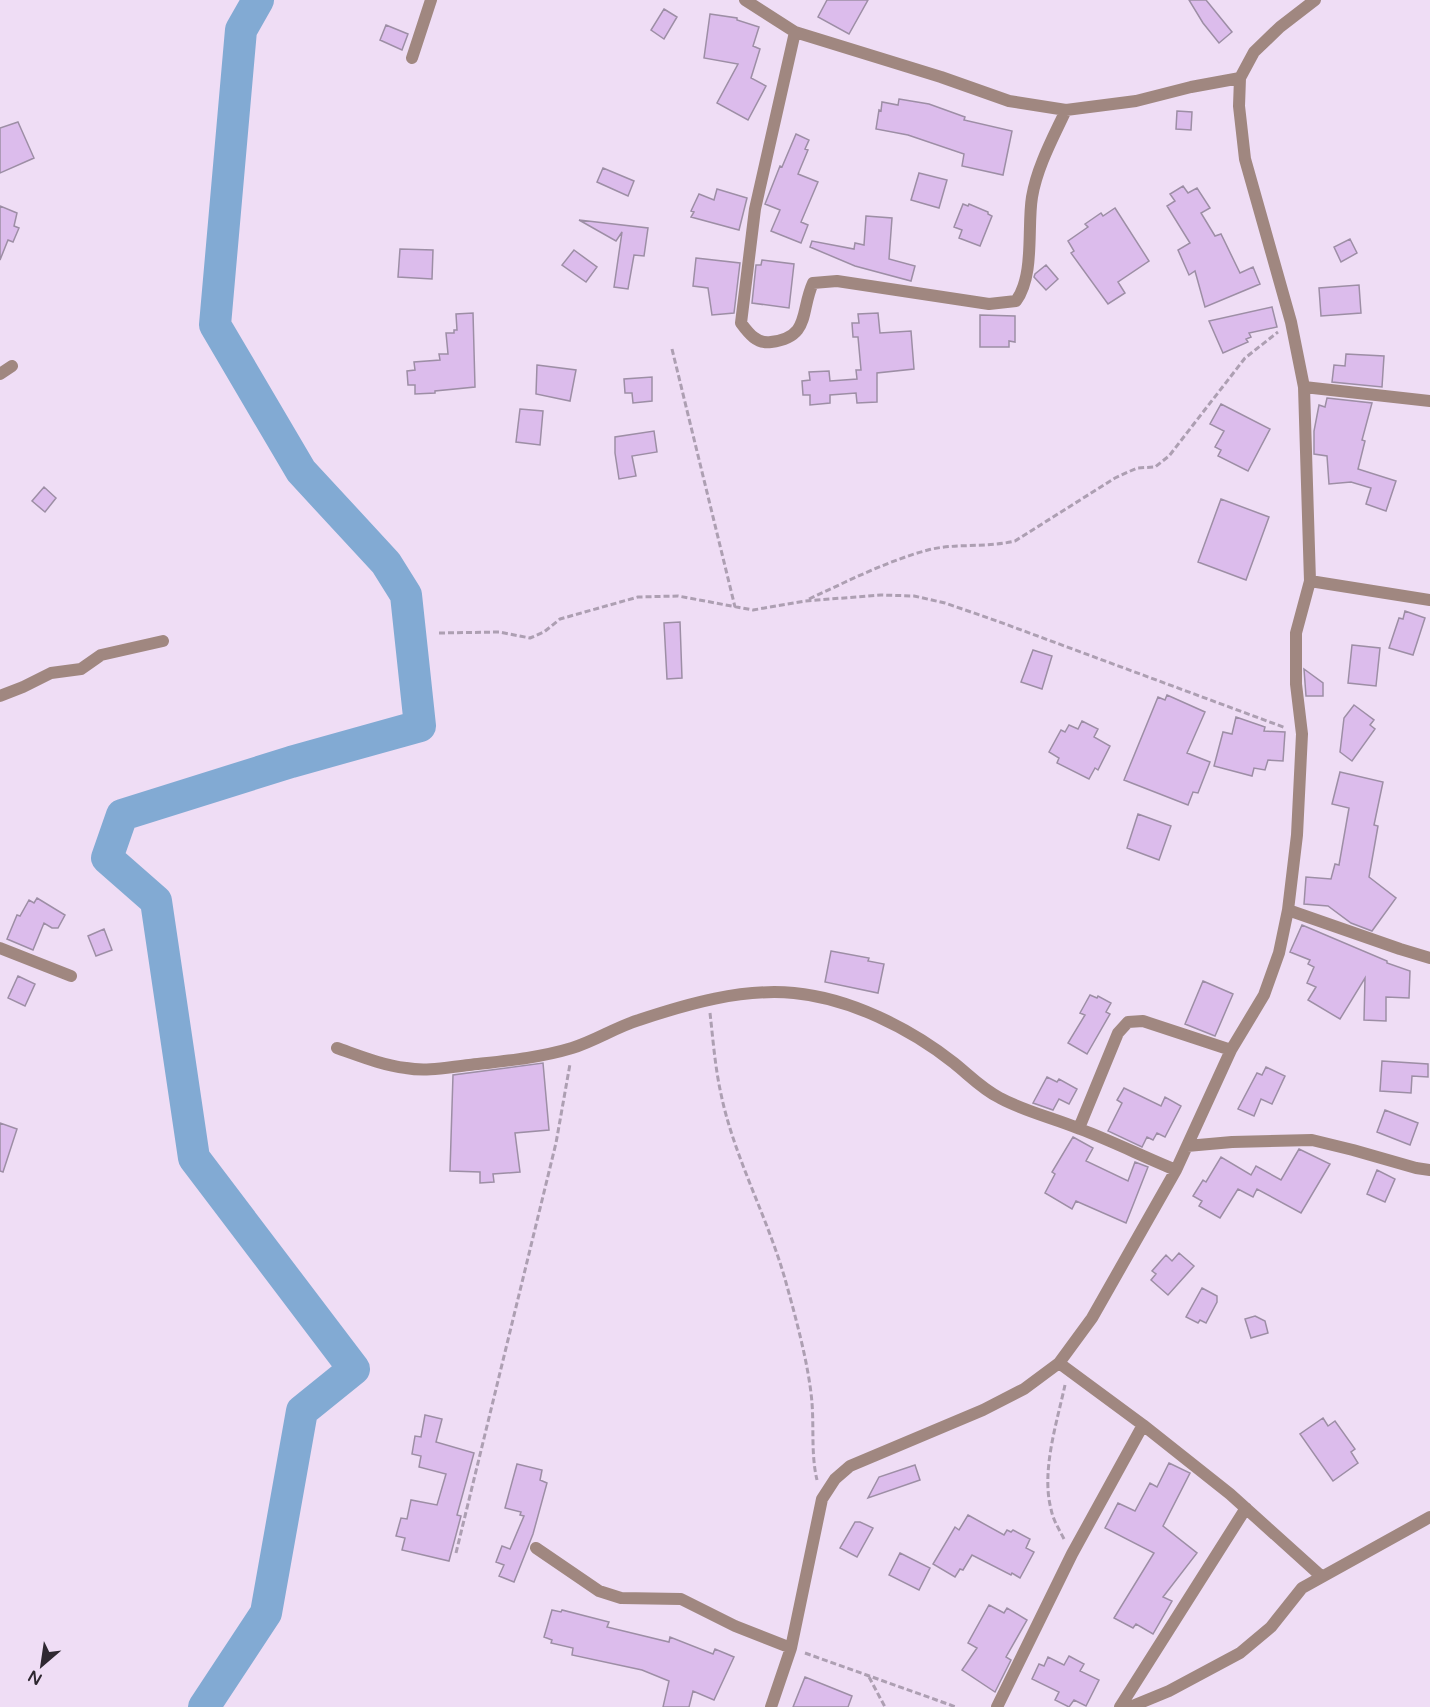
<svg xmlns="http://www.w3.org/2000/svg" width="1430" height="1707" viewBox="0 0 1430 1707" font-family="'Varela Round',sans-serif">
<rect width="100%" height="100%" fill="#efddf5"/>
<g fill="none" stroke-linecap="round" stroke-linejoin="round">
<path stroke="#82aad3" stroke-width="32" d="M 204,1707 L 266,1613 L 302,1411 L 354,1369 L 194,1158 L 156,901 L 107,858 L 122,815 L 291,762 L 420,726 L 406,595 L 386,563 L 301,471 L 215,325 L 241,30 L 258,0"/>
</g>
<path fill="#dcbcec" stroke="#9d8ea5" stroke-width="1.5" d="M 827,0 L 868,0 L 849,34 L 818,17 Z
M 1189,0 L 1206,0 L 1232,32 L 1219,43 L 1203,23 Z
M 664,9 L 677,17 L 664,39 L 651,30 Z
M 710,14 L 737,18 L 737,20 L 759,27 L 753,46 L 760,49 L 751,78 L 766,86 L 748,120 L 717,103 L 738,64 L 704,58 Z
M 386,25 L 408,34 L 402,50 L 380,40 Z
M 899,99 L 929,104 L 965,117 L 964,120 L 1012,131 L 1003,175 L 962,166 L 964,154 L 908,135 L 876,129 L 879,110 L 881,111 L 882,102 L 898,105 Z
M 1177,111 L 1192,112 L 1191,130 L 1176,129 Z
M 18,122 L 34,158 L 0,173 L 0,128 Z
M 796,134 L 809,140 L 805,149 L 808,150 L 798,174 L 818,182 L 801,222 L 808,225 L 801,243 L 771,231 L 780,210 L 765,204 L 780,166 L 782,167 Z
M 603,168 L 634,181 L 628,196 L 597,182 Z
M 919,173 L 947,180 L 939,208 L 911,200 Z
M 1183,186 L 1188,193 L 1197,188 L 1210,208 L 1201,213 L 1215,236 L 1221,234 L 1240,273 L 1253,267 L 1260,284 L 1205,307 L 1195,271 L 1189,275 L 1178,250 L 1190,243 L 1167,206 L 1175,201 L 1170,194 Z
M 717,189 L 747,198 L 739,230 L 691,217 L 694,212 L 691,211 L 699,194 L 714,200 Z
M 963,204 L 968,206 L 969,204 L 988,212 L 988,214 L 992,216 L 980,246 L 959,238 L 962,230 L 954,227 Z
M 0,206 L 17,213 L 14,226 L 19,228 L 13,242 L 8,240 L 0,260 Z
M 1115,208 L 1149,261 L 1118,282 L 1125,293 L 1108,304 L 1071,253 L 1074,251 L 1068,241 L 1088,227 L 1085,224 L 1101,213 L 1103,216 Z
M 866,216 L 892,218 L 889,259 L 915,266 L 911,281 L 855,266 L 810,247 L 812,241 L 854,249 L 855,243 L 864,245 Z
M 579,220 L 648,228 L 644,256 L 634,255 L 628,289 L 614,287 L 622,232 L 616,241 Z
M 1350,239 L 1357,253 L 1341,262 L 1334,247 Z
M 400,249 L 433,250 L 432,279 L 398,277 Z
M 574,250 L 597,267 L 586,282 L 562,265 Z
M 696,258 L 740,263 L 734,313 L 712,315 L 708,288 L 693,286 Z
M 762,260 L 794,264 L 789,308 L 752,303 L 756,265 L 761,265 Z
M 1046,265 L 1058,279 L 1046,290 L 1034,277 L 1035,274 Z
M 1359,285 L 1361,313 L 1321,316 L 1319,288 Z
M 1272,307 L 1277,327 L 1249,333 L 1251,337 L 1246,339 L 1248,342 L 1223,353 L 1209,321 Z
M 473,313 L 475,387 L 435,391 L 435,393 L 415,394 L 415,385 L 408,385 L 407,371 L 415,370 L 414,362 L 440,360 L 439,354 L 448,354 L 446,333 L 454,333 L 454,330 L 457,330 L 456,314 Z
M 878,313 L 880,333 L 911,331 L 914,369 L 877,373 L 877,402 L 857,403 L 856,393 L 830,395 L 830,403 L 810,405 L 810,395 L 803,395 L 802,381 L 810,380 L 809,372 L 829,371 L 830,381 L 857,379 L 856,370 L 861,370 L 858,337 L 853,337 L 852,323 L 859,323 L 858,314 Z
M 980,315 L 1015,316 L 1015,342 L 1009,341 L 1009,347 L 980,347 Z
M 1346,354 L 1384,356 L 1382,387 L 1332,382 L 1334,365 L 1345,366 Z
M 537,365 L 576,370 L 570,401 L 536,394 Z
M 652,377 L 652,401 L 633,403 L 632,393 L 625,393 L 624,379 Z
M 1327,398 L 1372,403 L 1362,440 L 1365,441 L 1358,469 L 1396,481 L 1386,511 L 1366,504 L 1371,488 L 1351,482 L 1329,484 L 1327,456 L 1314,454 L 1314,431 L 1319,405 L 1325,407 Z
M 1221,404 L 1270,429 L 1248,471 L 1218,456 L 1221,450 L 1215,447 L 1224,431 L 1210,424 Z
M 520,409 L 543,411 L 540,445 L 516,442 Z
M 654,431 L 657,452 L 632,456 L 636,476 L 619,479 L 615,453 L 615,437 Z
M 44,487 L 56,498 L 45,512 L 32,501 Z
M 1221,499 L 1269,517 L 1246,580 L 1198,562 Z
M 1405,611 L 1425,618 L 1413,655 L 1389,648 L 1399,618 L 1403,619 Z
M 680,622 L 682,678 L 667,679 L 664,623 Z
M 1352,645 L 1380,648 L 1376,686 L 1348,683 Z
M 1033,650 L 1052,656 L 1042,689 L 1021,682 Z
M 1304,669 L 1323,683 L 1323,696 L 1306,696 Z
M 1167,695 L 1205,712 L 1187,753 L 1210,762 L 1198,793 L 1193,792 L 1188,805 L 1124,780 L 1158,697 L 1165,700 Z
M 1354,705 L 1374,720 L 1370,725 L 1375,729 L 1352,761 L 1340,752 L 1344,718 Z
M 1236,717 L 1265,727 L 1264,731 L 1285,732 L 1283,761 L 1268,760 L 1265,770 L 1254,768 L 1252,776 L 1214,766 L 1223,732 L 1232,734 Z
M 1082,721 L 1098,729 L 1094,737 L 1110,746 L 1098,770 L 1095,768 L 1089,779 L 1057,763 L 1059,758 L 1049,752 L 1061,730 L 1065,732 L 1069,725 L 1078,729 Z
M 1340,772 L 1383,782 L 1374,825 L 1378,826 L 1369,877 L 1396,898 L 1372,931 L 1351,923 L 1328,906 L 1304,904 L 1306,877 L 1331,879 L 1335,864 L 1339,865 L 1349,808 L 1332,804 Z
M 1138,814 L 1171,826 L 1159,860 L 1127,848 Z
M 37,898 L 65,915 L 58,928 L 52,928 L 44,923 L 33,950 L 7,939 L 17,915 L 20,916 L 29,900 L 34,903 Z
M 1302,925 L 1387,961 L 1387,963 L 1410,971 L 1409,998 L 1386,997 L 1386,1021 L 1364,1020 L 1365,978 L 1340,1019 L 1308,1000 L 1316,987 L 1307,983 L 1314,967 L 1308,964 L 1310,960 L 1290,952 Z
M 104,929 L 112,950 L 96,956 L 88,936 Z
M 831,951 L 869,958 L 868,961 L 884,964 L 878,993 L 825,982 Z
M 18,976 L 35,984 L 25,1006 L 8,998 Z
M 1203,981 L 1233,994 L 1215,1036 L 1185,1024 Z
M 1090,995 L 1097,998 L 1098,996 L 1111,1003 L 1106,1012 L 1110,1014 L 1087,1054 L 1068,1043 L 1085,1015 L 1080,1013 Z
M 1382,1061 L 1428,1064 L 1428,1077 L 1412,1076 L 1411,1093 L 1380,1091 Z
M 543,1063 L 549,1130 L 515,1133 L 520,1172 L 493,1174 L 494,1182 L 480,1183 L 480,1172 L 450,1171 L 453,1075 Z
M 1266,1067 L 1285,1076 L 1272,1104 L 1261,1099 L 1254,1116 L 1238,1109 L 1257,1073 L 1262,1075 Z
M 1047,1077 L 1057,1082 L 1059,1079 L 1077,1089 L 1069,1104 L 1059,1099 L 1053,1110 L 1033,1103 Z
M 1124,1088 L 1161,1106 L 1165,1097 L 1181,1106 L 1165,1137 L 1157,1133 L 1153,1140 L 1147,1137 L 1142,1147 L 1108,1131 L 1122,1103 L 1117,1100 Z
M 1385,1110 L 1418,1123 L 1410,1145 L 1377,1132 Z
M 0,1123 L 17,1129 L 3,1172 L 0,1171 Z
M 1073,1137 L 1093,1148 L 1086,1161 L 1128,1181 L 1135,1162 L 1148,1167 L 1126,1223 L 1076,1201 L 1072,1209 L 1045,1193 L 1055,1174 L 1052,1172 Z
M 1299,1149 L 1330,1164 L 1301,1213 L 1257,1189 L 1253,1197 L 1238,1189 L 1220,1218 L 1199,1206 L 1202,1201 L 1193,1196 L 1203,1180 L 1206,1182 L 1221,1157 L 1251,1175 L 1256,1166 L 1281,1180 Z
M 1377,1170 L 1395,1179 L 1385,1202 L 1367,1194 Z
M 1179,1253 L 1194,1266 L 1168,1295 L 1151,1280 L 1156,1274 L 1152,1271 L 1166,1255 L 1172,1261 Z
M 1202,1288 L 1217,1296 L 1217,1302 L 1206,1323 L 1200,1320 L 1198,1323 L 1186,1317 Z
M 1255,1316 L 1265,1321 L 1268,1333 L 1251,1338 L 1245,1319 Z
M 425,1415 L 442,1419 L 436,1442 L 474,1453 L 457,1515 L 461,1516 L 449,1561 L 402,1550 L 405,1538 L 396,1536 L 401,1518 L 407,1519 L 411,1500 L 437,1505 L 446,1474 L 419,1467 L 421,1456 L 412,1454 L 415,1436 L 421,1437 Z
M 1323,1418 L 1328,1426 L 1335,1421 L 1355,1449 L 1351,1452 L 1358,1463 L 1333,1481 L 1300,1434 Z
M 1169,1463 L 1190,1473 L 1163,1526 L 1197,1553 L 1163,1597 L 1172,1601 L 1153,1634 L 1136,1624 L 1133,1628 L 1114,1618 L 1154,1553 L 1105,1528 L 1118,1503 L 1135,1511 L 1150,1483 L 1157,1487 Z
M 517,1464 L 542,1470 L 540,1480 L 547,1483 L 533,1534 L 514,1582 L 499,1576 L 504,1565 L 496,1562 L 502,1546 L 510,1549 L 524,1516 L 520,1515 L 521,1512 L 505,1508 Z
M 915,1465 L 920,1480 L 868,1498 L 879,1477 Z
M 968,1515 L 1004,1535 L 1007,1530 L 1011,1532 L 1013,1530 L 1030,1539 L 1026,1548 L 1034,1552 L 1020,1578 L 1012,1573 L 1011,1575 L 972,1555 L 963,1570 L 960,1569 L 955,1577 L 933,1564 L 955,1527 L 959,1530 Z
M 855,1522 L 860,1522 L 873,1528 L 857,1557 L 840,1548 Z
M 900,1553 L 930,1568 L 919,1590 L 889,1575 Z
M 989,1605 L 1004,1613 L 1007,1608 L 1027,1620 L 1006,1657 L 1011,1660 L 995,1692 L 962,1670 L 977,1648 L 968,1643 Z
M 552,1610 L 561,1612 L 562,1610 L 609,1622 L 607,1627 L 669,1642 L 670,1637 L 713,1654 L 715,1649 L 734,1657 L 714,1700 L 693,1691 L 689,1707 L 663,1707 L 669,1681 L 642,1670 L 572,1655 L 573,1648 L 551,1643 L 552,1640 L 544,1637 Z
M 1069,1656 L 1084,1664 L 1080,1671 L 1099,1680 L 1086,1706 L 1074,1700 L 1069,1707 L 1055,1700 L 1059,1692 L 1032,1679 L 1039,1664 L 1044,1666 L 1048,1657 L 1064,1665 Z
M 805,1677 L 852,1696 L 848,1707 L 793,1707 Z"/>
<g fill="none" stroke-linecap="round" stroke-linejoin="round">
<path stroke="#ad9fb2" stroke-width="3" stroke-dasharray="6 3" stroke-linecap="butt" d="M 672,349 L 735,607
M 809,599 C 848,581 887,561 928,550 C 954,543 987,548 1015,541 L 1115,478 L 1137,468 L 1155,467 L 1169,456 L 1245,358 L 1278,332
M 439,633 L 499,632 L 530,638 L 544,632 L 560,619 L 638,597 L 678,596 L 753,610 L 805,601 L 881,595 L 914,596 L 945,603 L 997,621 L 1286,728
M 710,1013 C 713,1039 715,1067 721,1094 C 734,1157 767,1216 785,1279 C 795,1315 809,1365 812,1403 C 814,1429 811,1455 817,1480
M 1064,1539 C 1059,1529 1053,1520 1051,1509 C 1041,1471 1057,1422 1065,1385
M 456,1553 L 556,1143 L 570,1064
M 805,1653 L 956,1707
M 869,1677 L 885,1707"/>
<path stroke="#a08780" stroke-width="12" d="M 745,0 L 795,32 L 941,77 L 1009,101 L 1066,110 L 1136,101 L 1191,87 L 1240,78
M 795,32 L 755,209 L 741,323 C 749,334 757,344 771,342 C 811,337 800,311 813,283 L 837,281 L 989,304 L 1016,301 C 1035,275 1027,227 1032,197 C 1037,167 1053,138 1066,110
M 412,58 L 431,0
M 0,374 L 12,366
M 1304,387 L 1430,401
M 1310,581 L 1430,600
M 0,696 L 23,687 L 51,673 L 81,669 L 101,655 L 163,641
M 1288,910 L 1400,949 L 1430,958
M 0,948 L 71,976
M 337,1048 C 360,1056 382,1065 406,1068 C 427,1072 449,1067 469,1065 C 504,1061 539,1058 572,1048 C 595,1041 616,1027 639,1020 C 687,1004 742,988 794,993 C 849,998 910,1028 954,1063 C 969,1075 982,1089 1000,1098 C 1026,1112 1054,1118 1080,1129 C 1112,1141 1144,1157 1176,1170
M 1079,1128 L 1118,1033 L 1128,1022 L 1143,1021 L 1231,1050
M 1187,1146 L 1232,1142 L 1312,1140 L 1353,1150 L 1416,1168 L 1430,1170
M 1059,1363 L 1143,1425 L 1230,1494 L 1321,1576
M 536,1548 L 599,1591 L 621,1598 L 681,1599 L 735,1626 L 791,1648
M 771,1707 L 791,1648 L 822,1499 L 835,1479 L 850,1466 L 983,1410 L 1024,1389 L 1059,1363 L 1092,1318 L 1176,1170 L 1231,1050 L 1264,995 L 1279,953 L 1288,910 L 1297,835 L 1302,734 L 1296,684 L 1296,633 L 1310,581 L 1304,387 L 1291,322 L 1245,159 L 1239,106 L 1240,78 L 1254,52 L 1280,27 L 1315,0
M 997,1707 L 1072,1554 L 1143,1425
M 1120,1707 L 1246,1508
M 1130,1707 L 1169,1691 L 1240,1653 L 1271,1627 L 1302,1588 L 1430,1517"/>
</g>
<g transform="translate(42 1665) rotate(209)" stroke="#efddf5" stroke-width="4.5" paint-order="stroke">
<path d="M0-4.5L10 22L0 15L-10 22Z" fill="#2f2831"/>
<text y="-9" font-size="16" font-weight="bold" text-anchor="middle" fill="#2f2831">N</text>
</g>
</svg>
